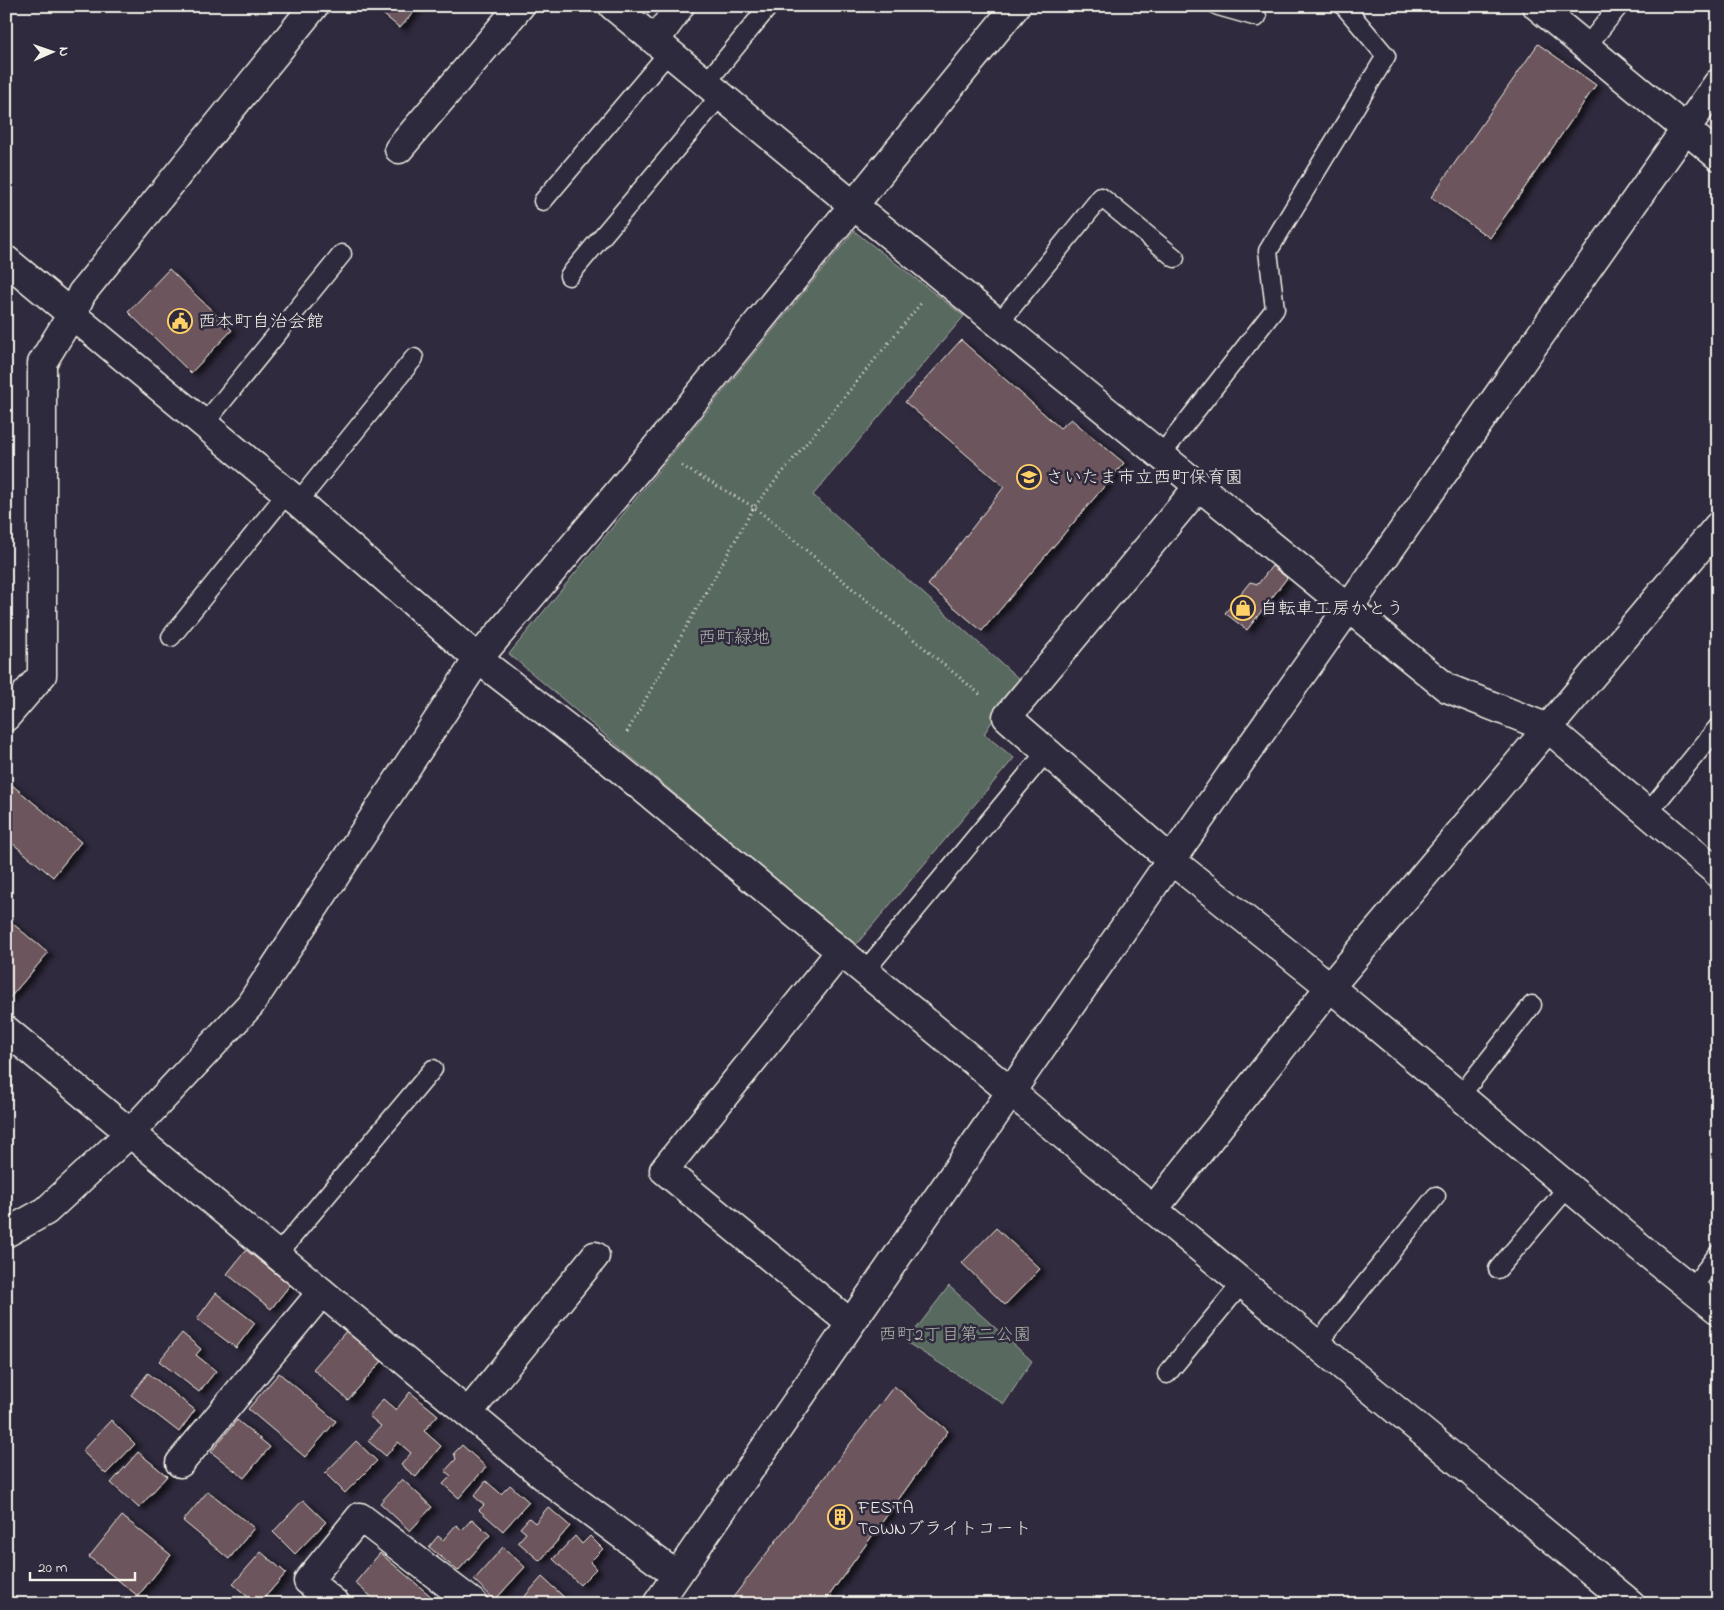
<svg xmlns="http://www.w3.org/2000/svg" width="1724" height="1610" viewBox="0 0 1724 1610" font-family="'Indie Flower','Klee One',sans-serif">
<defs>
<filter id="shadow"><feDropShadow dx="5.5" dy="3" stdDeviation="2.5" flood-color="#0009"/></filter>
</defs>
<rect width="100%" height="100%" fill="#2f2a3d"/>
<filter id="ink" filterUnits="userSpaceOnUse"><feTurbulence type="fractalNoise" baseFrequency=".02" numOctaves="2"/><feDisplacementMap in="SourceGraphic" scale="10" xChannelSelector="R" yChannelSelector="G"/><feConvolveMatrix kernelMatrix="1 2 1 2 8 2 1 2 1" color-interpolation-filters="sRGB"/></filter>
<g filter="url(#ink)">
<path fill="#59695f" stroke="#a6ada4" d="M 854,231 L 964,316 L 813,495 L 1019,679 L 984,734 L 1014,758 L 855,946 L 509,654 Z
M 949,1286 L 1032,1361 L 1004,1404 L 906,1342 Z"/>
<path fill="#6c555b" stroke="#f4f1e8" filter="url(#shadow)" d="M 373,6 L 419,6 L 400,28 Z
M 1538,44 L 1596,85 L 1490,238 L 1431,197 Z
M 169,269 L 232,330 L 191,373 L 128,312 Z
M 961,340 L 1060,428 L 1071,419 L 1124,463 L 982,631 L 928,585 L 1004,487 L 905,402 Z
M 1272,566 L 1287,578 L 1247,630 L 1225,613 L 1250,582 L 1258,584 Z
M 6,780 L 81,842 L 53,877 L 6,838 Z
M 6,918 L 48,953 L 8,1000 L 6,999 Z
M 996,1228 L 1040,1269 L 1005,1305 L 962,1263 Z
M 246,1250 L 290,1285 L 271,1309 L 227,1274 Z
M 216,1293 L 255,1323 L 236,1348 L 197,1319 Z
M 347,1330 L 382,1361 L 348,1400 L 313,1369 Z
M 182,1333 L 201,1349 L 196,1355 L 216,1371 L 199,1392 L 159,1361 Z
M 148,1373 L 195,1410 L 179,1432 L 131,1395 Z
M 279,1373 L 336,1421 L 305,1457 L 248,1409 Z
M 894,1386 L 948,1431 L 823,1604 L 728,1604 Z
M 410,1392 L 438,1415 L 424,1431 L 441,1446 L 416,1477 L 401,1465 L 411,1453 L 398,1442 L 386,1456 L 368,1441 L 381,1426 L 369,1416 L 383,1399 L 396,1410 Z
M 111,1420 L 135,1444 L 106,1474 L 82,1451 Z
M 237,1420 L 270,1447 L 244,1478 L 211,1452 Z
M 356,1441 L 377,1461 L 345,1493 L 325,1473 Z
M 462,1445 L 486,1467 L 459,1498 L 443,1484 L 451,1476 L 445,1471 L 456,1459 L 454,1453 Z
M 138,1452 L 167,1476 L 139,1508 L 111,1483 Z
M 402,1479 L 432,1507 L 410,1531 L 380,1503 Z
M 486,1481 L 501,1494 L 510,1485 L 529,1502 L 503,1531 L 479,1510 L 484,1505 L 474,1496 Z
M 208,1491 L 254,1528 L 229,1559 L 183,1521 Z
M 303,1500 L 326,1522 L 295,1554 L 273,1532 Z
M 548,1507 L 570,1526 L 540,1561 L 518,1542 L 526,1533 L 520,1528 L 529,1518 L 535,1523 Z
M 122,1516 L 171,1555 L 138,1596 L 89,1557 Z
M 472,1519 L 490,1535 L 458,1571 L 429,1547 L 438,1536 L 443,1540 L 456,1525 L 462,1530 Z
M 575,1536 L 582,1544 L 590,1536 L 603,1549 L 590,1562 L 596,1569 L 580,1585 L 553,1559 Z
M 503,1547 L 525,1567 L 495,1600 L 474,1580 Z
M 261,1552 L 286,1573 L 259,1604 L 256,1604 L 233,1584 Z
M 380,1553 L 433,1598 L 427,1604 L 380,1604 L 355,1583 Z
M 542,1577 L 564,1597 L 559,1604 L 518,1604 Z"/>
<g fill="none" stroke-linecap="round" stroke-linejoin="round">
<defs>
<path id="lane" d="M 1218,6 L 1257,17
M 1586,47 L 1619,6
M 706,83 L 769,6
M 543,201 L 669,52
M 569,276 L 721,95
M 999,323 L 1101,197 L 1175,258
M 204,424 L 342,254
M 1161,455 L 1275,309 L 1268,251 L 1386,56 L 1344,6
M 298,502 L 414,358
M 171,637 L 287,493
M 1648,813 L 1718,727
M 864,972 L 1047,751
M 1460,1096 L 1532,1005
M 277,1255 L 433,1069
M 1498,1269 L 1568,1187
M 1691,1289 L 1718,1254
M 1316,1345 L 1436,1196
M 1167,1374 L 1242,1283"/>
<path id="street" d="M 613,6 L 853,205 L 1447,688 L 1548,728 L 1718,873
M 1537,6 L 1718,156
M 655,41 L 680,6
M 399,149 L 520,6
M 6,260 L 298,502 L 478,659 L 610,761 L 1631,1604
M 1199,486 L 1007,717 L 1171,860 L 1330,987 L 1647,1253 L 1718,1310
M 6,717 L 42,675 L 42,363 L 72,314 L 82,293 L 314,6
M 840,952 L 664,1170 L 850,1323
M 6,1030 L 552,1483 L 676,1575
M 1153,1210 L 1330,987 L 1718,526
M 6,1233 L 46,1211 L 131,1132 L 250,1005 L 478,659 L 654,450 L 1016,6
M 468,1413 L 595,1256
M 180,1463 L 322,1292
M 336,1604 L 308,1581 L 360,1517 L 474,1604"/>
<path id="secondary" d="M 657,1604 L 1171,860 L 1718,83"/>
</defs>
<use href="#lane" stroke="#f4f1e8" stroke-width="21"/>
<use href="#street" stroke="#f4f1e8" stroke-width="31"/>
<use href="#secondary" stroke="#f4f1e8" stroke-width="31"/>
<path stroke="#f4f1e8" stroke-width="3" stroke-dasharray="1 4" stroke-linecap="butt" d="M 682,466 L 754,507 L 982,696
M 627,732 L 754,507 L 922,302"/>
<use href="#lane" stroke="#2f2a3d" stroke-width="18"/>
<use href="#street" stroke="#2f2a3d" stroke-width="28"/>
<use href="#secondary" stroke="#2f2a3d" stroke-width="28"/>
</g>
</g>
<defs>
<symbol id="civic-ring" viewBox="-11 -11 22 22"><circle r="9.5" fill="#2f2a3d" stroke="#ffd166" stroke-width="1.5"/><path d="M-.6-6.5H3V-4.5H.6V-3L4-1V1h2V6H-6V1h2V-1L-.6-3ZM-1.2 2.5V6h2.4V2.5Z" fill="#ffd166"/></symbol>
<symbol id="school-ring" viewBox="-11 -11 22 22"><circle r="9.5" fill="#2f2a3d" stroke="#ffd166" stroke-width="1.5"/><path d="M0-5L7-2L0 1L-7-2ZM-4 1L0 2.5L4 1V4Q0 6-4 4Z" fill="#ffd166"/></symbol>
<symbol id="shop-ring" viewBox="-11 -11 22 22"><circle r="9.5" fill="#2f2a3d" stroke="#ffd166" stroke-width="1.5"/><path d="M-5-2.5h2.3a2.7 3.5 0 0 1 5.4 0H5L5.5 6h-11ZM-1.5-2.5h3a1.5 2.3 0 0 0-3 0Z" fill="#ffd166"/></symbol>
<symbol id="building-ring" viewBox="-11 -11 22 22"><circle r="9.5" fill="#2f2a3d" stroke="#ffd166" stroke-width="1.5"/><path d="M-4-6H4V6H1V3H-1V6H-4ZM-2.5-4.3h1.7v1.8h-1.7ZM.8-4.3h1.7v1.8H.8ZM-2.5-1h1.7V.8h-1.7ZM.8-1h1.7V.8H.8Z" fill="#ffd166"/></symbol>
</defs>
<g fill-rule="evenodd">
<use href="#civic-ring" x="166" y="307" width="28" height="28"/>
<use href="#school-ring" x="1015" y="463" width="28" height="28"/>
<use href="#shop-ring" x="1229" y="594" width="28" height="28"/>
<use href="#building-ring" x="826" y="1503" width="28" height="28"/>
</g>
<g text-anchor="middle" stroke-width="5" stroke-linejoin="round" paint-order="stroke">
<g font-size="18" fill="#f4f1e8" stroke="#2f2a3d" text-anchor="start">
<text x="198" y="327">西本町自治会館</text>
<text x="1046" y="483">さいたま市立西町保育園</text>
<text x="1260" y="614">自転車工房かとう</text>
<text x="858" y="1513">FESTA<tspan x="858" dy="21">TOWNブライトコート</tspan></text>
</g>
<g font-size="18" fill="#aeb4aa" stroke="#2f2a3d">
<text x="734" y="643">西町緑地</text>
<text x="955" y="1340">西町2丁目第二公園</text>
</g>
</g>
<rect width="1724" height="1610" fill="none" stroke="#2f2a3d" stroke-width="25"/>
<rect x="12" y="12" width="1699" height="1585" fill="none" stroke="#f4f1e8" stroke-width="2" filter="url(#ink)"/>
<g transform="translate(52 52) rotate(88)" stroke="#2f2a3d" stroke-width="4" paint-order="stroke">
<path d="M0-4L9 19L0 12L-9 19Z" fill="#f4f1e8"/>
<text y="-8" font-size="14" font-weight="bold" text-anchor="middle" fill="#f4f1e8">N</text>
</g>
<path d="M30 1572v8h105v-8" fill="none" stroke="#f4f1e8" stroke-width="2.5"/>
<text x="38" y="1572" font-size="15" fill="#f4f1e8" stroke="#2f2a3d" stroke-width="4" paint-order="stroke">20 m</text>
</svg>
